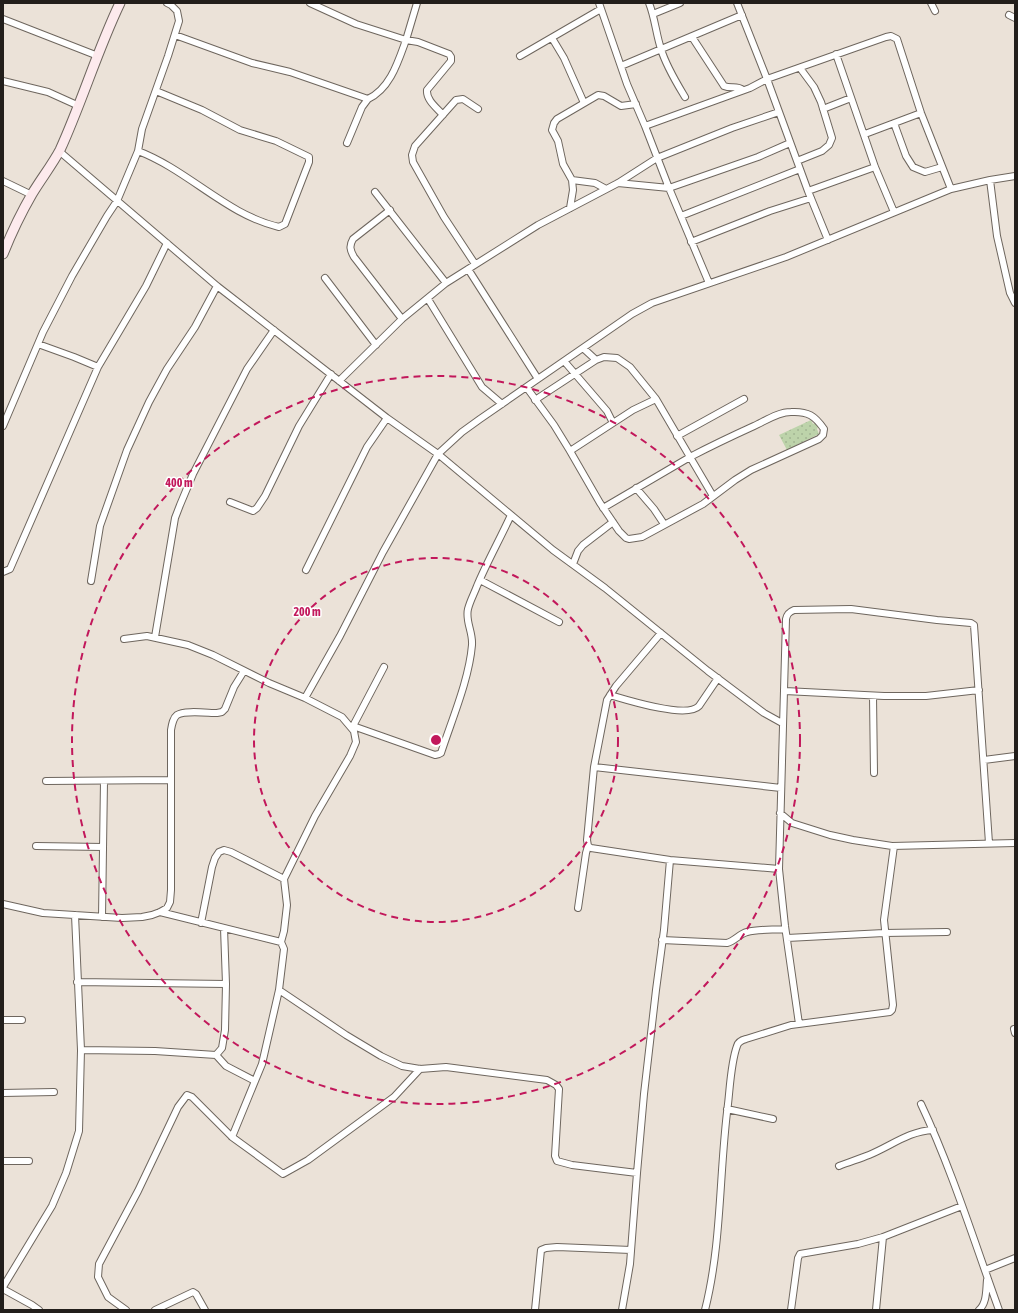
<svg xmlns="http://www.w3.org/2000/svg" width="1018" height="1313" viewBox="0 0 1018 1313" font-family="'Asap Condensed',sans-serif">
<defs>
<pattern id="park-dots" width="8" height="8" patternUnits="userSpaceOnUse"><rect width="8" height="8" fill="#bdd3aa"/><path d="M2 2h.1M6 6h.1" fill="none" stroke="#a2b592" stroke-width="1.8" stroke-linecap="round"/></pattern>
</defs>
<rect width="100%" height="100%" fill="#ebe2d8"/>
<path fill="url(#park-dots)" d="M 811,420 L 813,424 L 816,422 L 819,425 L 817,429 L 819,434 L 787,450 L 779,435 Z"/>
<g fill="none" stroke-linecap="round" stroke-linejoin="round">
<defs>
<path id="street" d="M 310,3 L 356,24 L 406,40 C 398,62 390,89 368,99
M 417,3 L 406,40 L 418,42 L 449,54 L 451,57 L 451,61 L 427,90 C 426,100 437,108 443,115
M 599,3 L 627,84 L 645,126
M 649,3 C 655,18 656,34 661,49 C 666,66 676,82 685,97
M 737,3 L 767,79 L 886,37 L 891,36 L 897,39 L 921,113 L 951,189
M 931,3 L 935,11
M 653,14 L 680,3
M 1009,15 L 1015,18
M 3,19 L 98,56
M 175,35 L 252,63 L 290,72 L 368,99 L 362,107 L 347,143
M 692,37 L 724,86 C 731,89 737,85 743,90
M 552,38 L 564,58 L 584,103
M 836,54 L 875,167 L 894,212
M 520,56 L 601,9
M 621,66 L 742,15
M 3,81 L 48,92 L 79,106
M 823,109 L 851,98
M 894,123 L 906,156 L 913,167 L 925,172 L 942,167
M 865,134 L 921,113
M 59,151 L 217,286 L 387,418 L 438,454 L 553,550 L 605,588 L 708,671 L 764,713 L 782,723
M 138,151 C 188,170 227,215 279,227 L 285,224 L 309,162 L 309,157 L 276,141 L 240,130 L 202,110 L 156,91
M 797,161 L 822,151 L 829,145 L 832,138 L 821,102 L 814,87 L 800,68
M 572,180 L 595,183 L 606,189
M 990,180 L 997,236 L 1010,293 L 1015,303
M 3,181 L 32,195
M 618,183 L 669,188 L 758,157 L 790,143
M 808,191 L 875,167
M 375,192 L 446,283
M 570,208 L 573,190 L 572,180 L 563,164 L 558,141 L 552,130 L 554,123 L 557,119 L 598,95 L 604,96 L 621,106 L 636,104
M 390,210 L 353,239 C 349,246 350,250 354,257 L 402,319
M 681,216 L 800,169
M 691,242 L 770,211 L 811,198
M 475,264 L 444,217 L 413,162 L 412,155 L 415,146 L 456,100 L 463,99 L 478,109
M 468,269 L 538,379
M 325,278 L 376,345
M 709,283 L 669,188 L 645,126 L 750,88 L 767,79 L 808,191 L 828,240
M 428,299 L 482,387 L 502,404
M 38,344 L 74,357 L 98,367
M 564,361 L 607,411 L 613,423
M 339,381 L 402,319 L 446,283 L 538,225 L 618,183 L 657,158 L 732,128 L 779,112
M 527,388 L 554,425 L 570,451 L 600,503 L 619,531 L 626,538 L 629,539 L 642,537 L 703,504 L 735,480 L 751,470 L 819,439 L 823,435 L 824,429 C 815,416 808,411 791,412 C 778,412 765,421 754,426 C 732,436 711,446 690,457 L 656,399 L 630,367 L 617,358 L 604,357 L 596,360 L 583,348
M 535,400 L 596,360
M 3,426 L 43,332 L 72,276 L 107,216 L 117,201 L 138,151 L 142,129 L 168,56 L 179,21 L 177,11 L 171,5 L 167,3
M 677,436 L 744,399
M 570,451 L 633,410 L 656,399
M 636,488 L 654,509 L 664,524
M 230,502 L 253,511 L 257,508 L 265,496 L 299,426 L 331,374
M 603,508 L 690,457 L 713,496
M 573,564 L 578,551 L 583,545 L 613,522
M 306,570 L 367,447 L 387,418
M 3,572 L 10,569 L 98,367 L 146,286 L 167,243
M 480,580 L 559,622
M 91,581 L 100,526 L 127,450 L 149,402 L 167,369 L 195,327 L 217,286
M 155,637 L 175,518 L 180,505 L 193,474 L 247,369 L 274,330
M 124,639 L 147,636 L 188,645 L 213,655 L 269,683 L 305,698 L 342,717 L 353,730
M 785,691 L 884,696 L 926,696 L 979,690
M 610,695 C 627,700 687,719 699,706 L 718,678
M 873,696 L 874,773
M 305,698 L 340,636 L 383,552 L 438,454 L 462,432 L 480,419 L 632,314 L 652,303 L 786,257 L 951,189 L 990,180 L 1015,176
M 353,726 L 435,755 L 439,754 L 441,753 C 452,719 469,680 472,645 C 473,632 465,621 468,609 C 470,601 474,594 477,586 C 487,562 500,539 511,515
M 984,760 L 1015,756
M 594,767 L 781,788
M 46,781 L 171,780
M 780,813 L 792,823 L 830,835 L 853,840 L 892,846 L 1015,843
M 36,846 L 103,847
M 588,846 L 591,848 L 670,860 L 779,869
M 3,904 L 43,913 L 122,918 L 142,917 L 152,915 L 160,912 L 167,908 L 170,902 L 171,890 L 171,730 C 172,724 173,718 177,715 C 184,710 208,713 217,713 L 222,712 L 225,709 L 234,687 L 244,671
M 578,908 L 586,853 L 588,846 L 587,840 L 594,767 L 607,700 L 616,686 L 661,633
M 160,912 L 281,942 L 284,949 L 279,990 L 346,1035 L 381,1056 L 402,1066 L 420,1069 L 446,1067 L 547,1080 L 556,1085 L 559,1089 L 555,1156 L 557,1161 L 572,1165 L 637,1173
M 102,917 L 104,781
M 201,923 L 212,867 L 215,858 L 219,852 L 224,850 L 231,852 L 284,879
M 787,938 L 884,933 L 947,932
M 662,940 L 727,943 C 735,941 739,934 747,932 C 758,929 773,930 785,929
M 281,942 L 284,931 L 287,905 L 284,879 L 315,816 L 350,756 L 356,742 L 353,726 L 384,667
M 77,982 L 226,984
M 3,1020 L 22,1020
M 799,1024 L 785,926 L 779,869 L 786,619 C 787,614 789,612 794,610 L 851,609 L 937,620 L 971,623 L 974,625 L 989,843
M 1014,1029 L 1015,1033
M 81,1050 L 155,1051 L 216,1055 L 222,1048 L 225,1030 L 226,984 L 224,928
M 216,1055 L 226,1066 L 255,1081
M 3,1093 L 54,1092
M 921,1104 C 952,1170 974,1241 999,1310
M 727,1109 L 773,1119
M 232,1137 L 262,1064 L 279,990
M 3,1161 L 29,1161
M 839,1166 C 849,1162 859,1159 869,1155 C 891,1146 909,1131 933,1130
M 985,1270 L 1015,1258
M 3,1287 L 52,1206 L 66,1173 L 79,1131 L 81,1050 L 75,915
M 3,1289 L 32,1305 L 39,1310
M 126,1310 L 108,1297 L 98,1277 L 99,1264 L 138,1191 L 178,1107 L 187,1095 L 192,1097 L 232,1137 L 283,1174 L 308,1160 L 394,1097 L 420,1069
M 155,1310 L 193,1292 L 196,1294 L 205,1310
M 535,1310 L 541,1250 L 546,1248 L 557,1247 L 631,1250
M 622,1310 L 630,1264 L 637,1173 L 644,1094 L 656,990 L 664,930 L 670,860
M 705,1310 C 722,1243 719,1172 728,1104 C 730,1087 731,1062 737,1046 C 738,1042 742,1040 746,1039 L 791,1025 L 890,1012 L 892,1010 L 893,1005 L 884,920 L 894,846
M 791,1310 L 798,1258 L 800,1254 L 858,1244 L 883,1237 L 962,1206
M 876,1310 L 883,1237
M 979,1310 C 987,1303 986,1290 987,1280"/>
<path id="secondary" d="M 3,254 C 11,234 21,213 32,194 C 41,179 52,165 60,150 C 82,102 97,51 120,3"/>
</defs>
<use href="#street" stroke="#6e665e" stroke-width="8"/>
<use href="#secondary" stroke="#6e665e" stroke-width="11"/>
<use href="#street" stroke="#fff" stroke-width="6"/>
<use href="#secondary" stroke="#fdeaed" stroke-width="9"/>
</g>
<g fill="none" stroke="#c2185b" stroke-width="2" stroke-dasharray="7 5">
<circle cx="436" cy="740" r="182"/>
<circle cx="436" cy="740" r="364"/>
</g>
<circle cx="436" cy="740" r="6" fill="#c2185b" stroke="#fff" stroke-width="2"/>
<g font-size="12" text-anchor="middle" font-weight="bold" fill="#c2185b" stroke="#fff" stroke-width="3" stroke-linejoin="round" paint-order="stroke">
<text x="179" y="487">400 m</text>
<text x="307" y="616">200 m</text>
</g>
<rect width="1018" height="1313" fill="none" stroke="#221e1b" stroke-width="8"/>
</svg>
